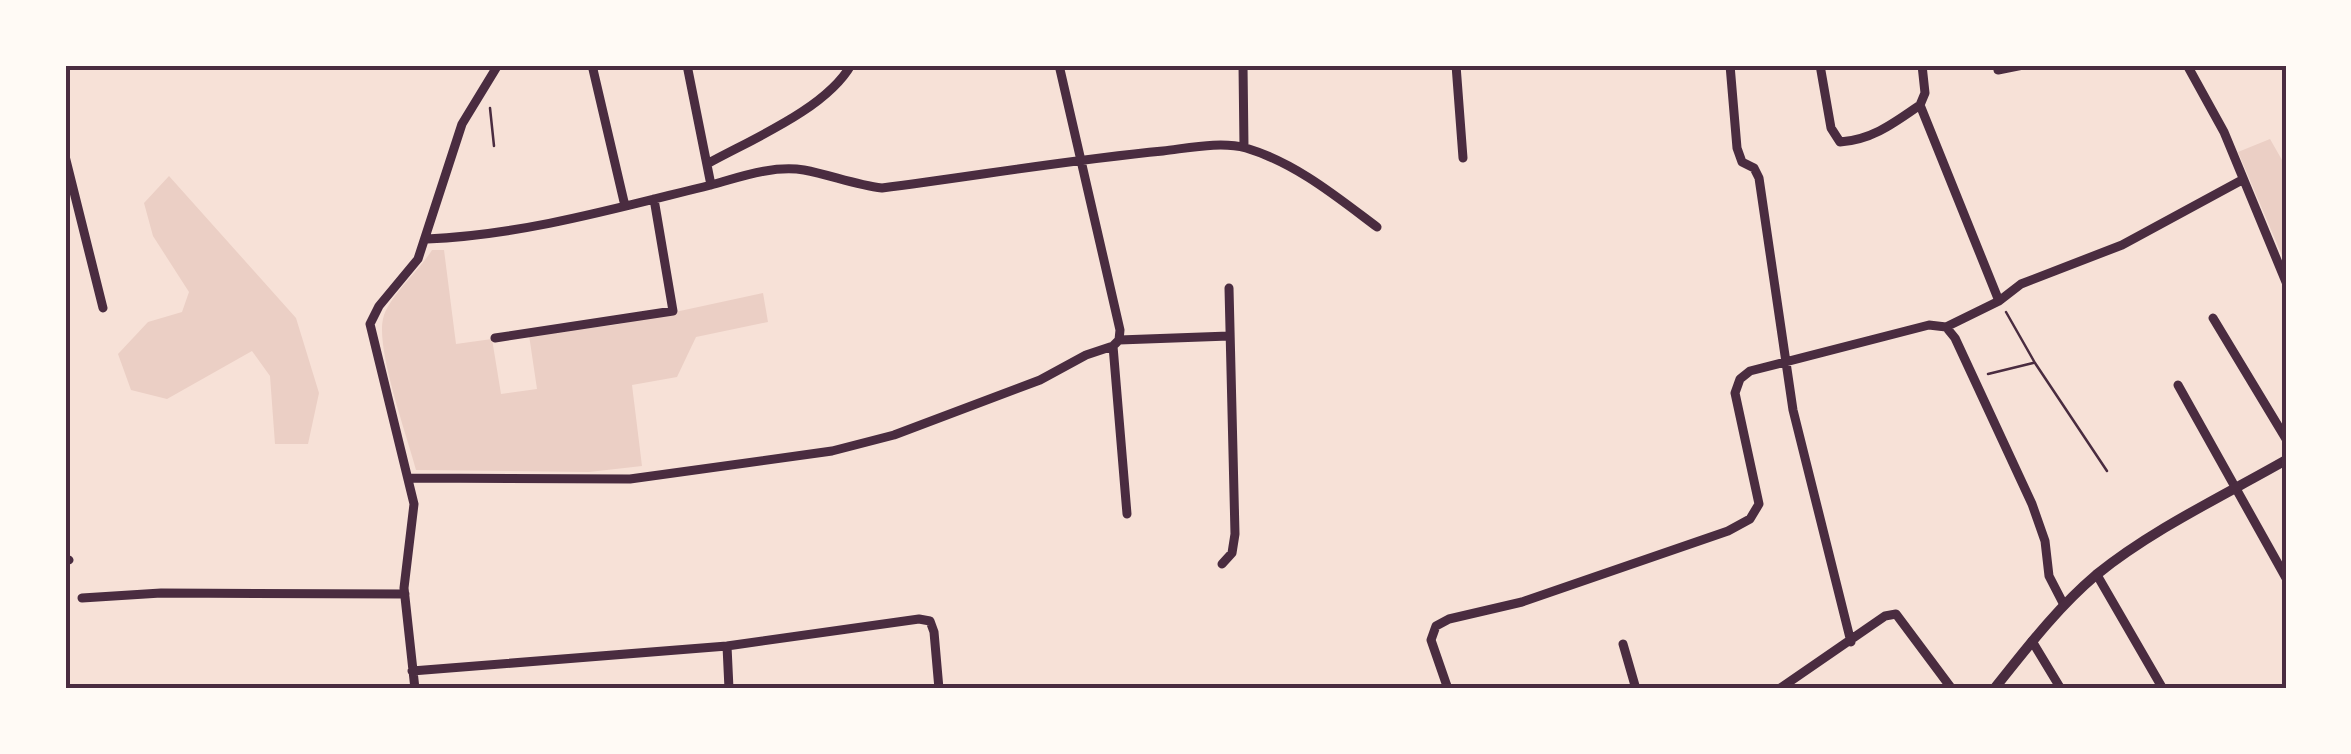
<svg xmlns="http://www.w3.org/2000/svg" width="2351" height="754" viewBox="0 0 2351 754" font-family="Lato,sans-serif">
<rect width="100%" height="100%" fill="#f7e1d7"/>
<path fill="#ebcfc5" d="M 2270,139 L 2286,167 L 2286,265 L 2238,152 Z
M 169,176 L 296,318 L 319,393 L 308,444 L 275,444 L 270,376 L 252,351 L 167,399 L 131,390 L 118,354 L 148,322 L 182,312 L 189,292 L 153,236 L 144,203 Z
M 432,250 L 444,250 L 456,344 L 492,339 L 501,394 L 537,389 L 529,335 L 615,325 L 763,293 L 768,322 L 696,337 L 677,377 L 632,385 L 642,466 L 589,472 L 416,470 C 407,436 376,350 383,319 C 388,297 419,271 432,250 Z"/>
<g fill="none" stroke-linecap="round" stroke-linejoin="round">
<path stroke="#4a2c40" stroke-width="2.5" d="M 490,108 L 494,146
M 2006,312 L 2035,363 L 2107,471
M 1988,374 L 2033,363"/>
<path stroke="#4a2c40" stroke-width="9" d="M 592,65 L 625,206
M 1243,65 L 1244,147
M 1456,65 L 1463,158
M 1730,65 L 1737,148 L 1742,162 L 1754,168 L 1759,178 L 1793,410 L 1851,642
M 1820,65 L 1831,128 L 1840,142 C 1872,140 1894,123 1920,105
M 1922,65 L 1925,93 L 1920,105 L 1999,301
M 2187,65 L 2224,132 L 2286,282
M 1998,70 L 2023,65
M 65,156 L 103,308
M 707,164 C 750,140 826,109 851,65
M 711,185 C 740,177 773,165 804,170 C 831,175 855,185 882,188 C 976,176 1068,160 1163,151 C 1189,148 1221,141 1246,148 C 1296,163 1337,197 1377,227
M 427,239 C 523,235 617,208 711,185 L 687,65
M 2213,318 L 2286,439
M 1946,327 L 1999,301 L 2021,284 L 2122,245 L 2242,180
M 495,338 L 673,311 L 654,199
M 1119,340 L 1229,336
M 1113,346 L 1127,514
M 2178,385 L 2286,578
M 410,478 L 630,479 L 832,451 L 894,435 L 1040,380 L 1086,355 L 1113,346 L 1119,340 L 1120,330 L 1059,65
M 65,561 L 69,560
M 1222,564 L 1232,553 L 1235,534 L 1229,288
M 2097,575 L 2163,689
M 82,598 L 161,593 L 405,594
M 2032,641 L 2061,689
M 1623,644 L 1636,689
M 727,646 L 729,689
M 412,671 L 727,646 L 919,619 L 930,621 L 934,632 L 939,689
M 415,689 L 404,588 L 414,504 L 370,324 L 379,306 L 418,259 L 462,124 L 498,65
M 1448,689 L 1431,640 L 1436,626 L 1449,619 L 1522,602 L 1728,531 L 1750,519 L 1759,504 L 1735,393 L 1740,379 L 1750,371 L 1929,325 L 1946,327 L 1955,338 L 2032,504 L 2045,541 L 2049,576 L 2064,605
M 1779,689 L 1885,616 L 1896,614 L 1952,689"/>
<path stroke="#4a2c40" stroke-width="10" d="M 1994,689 C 2026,649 2057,608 2096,575 C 2153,529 2223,496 2286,460"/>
</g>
<rect width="2351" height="754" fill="none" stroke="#fffaf5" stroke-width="135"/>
<rect x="68" y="68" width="2216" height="618" fill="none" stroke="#4a2c40" stroke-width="4"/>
</svg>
